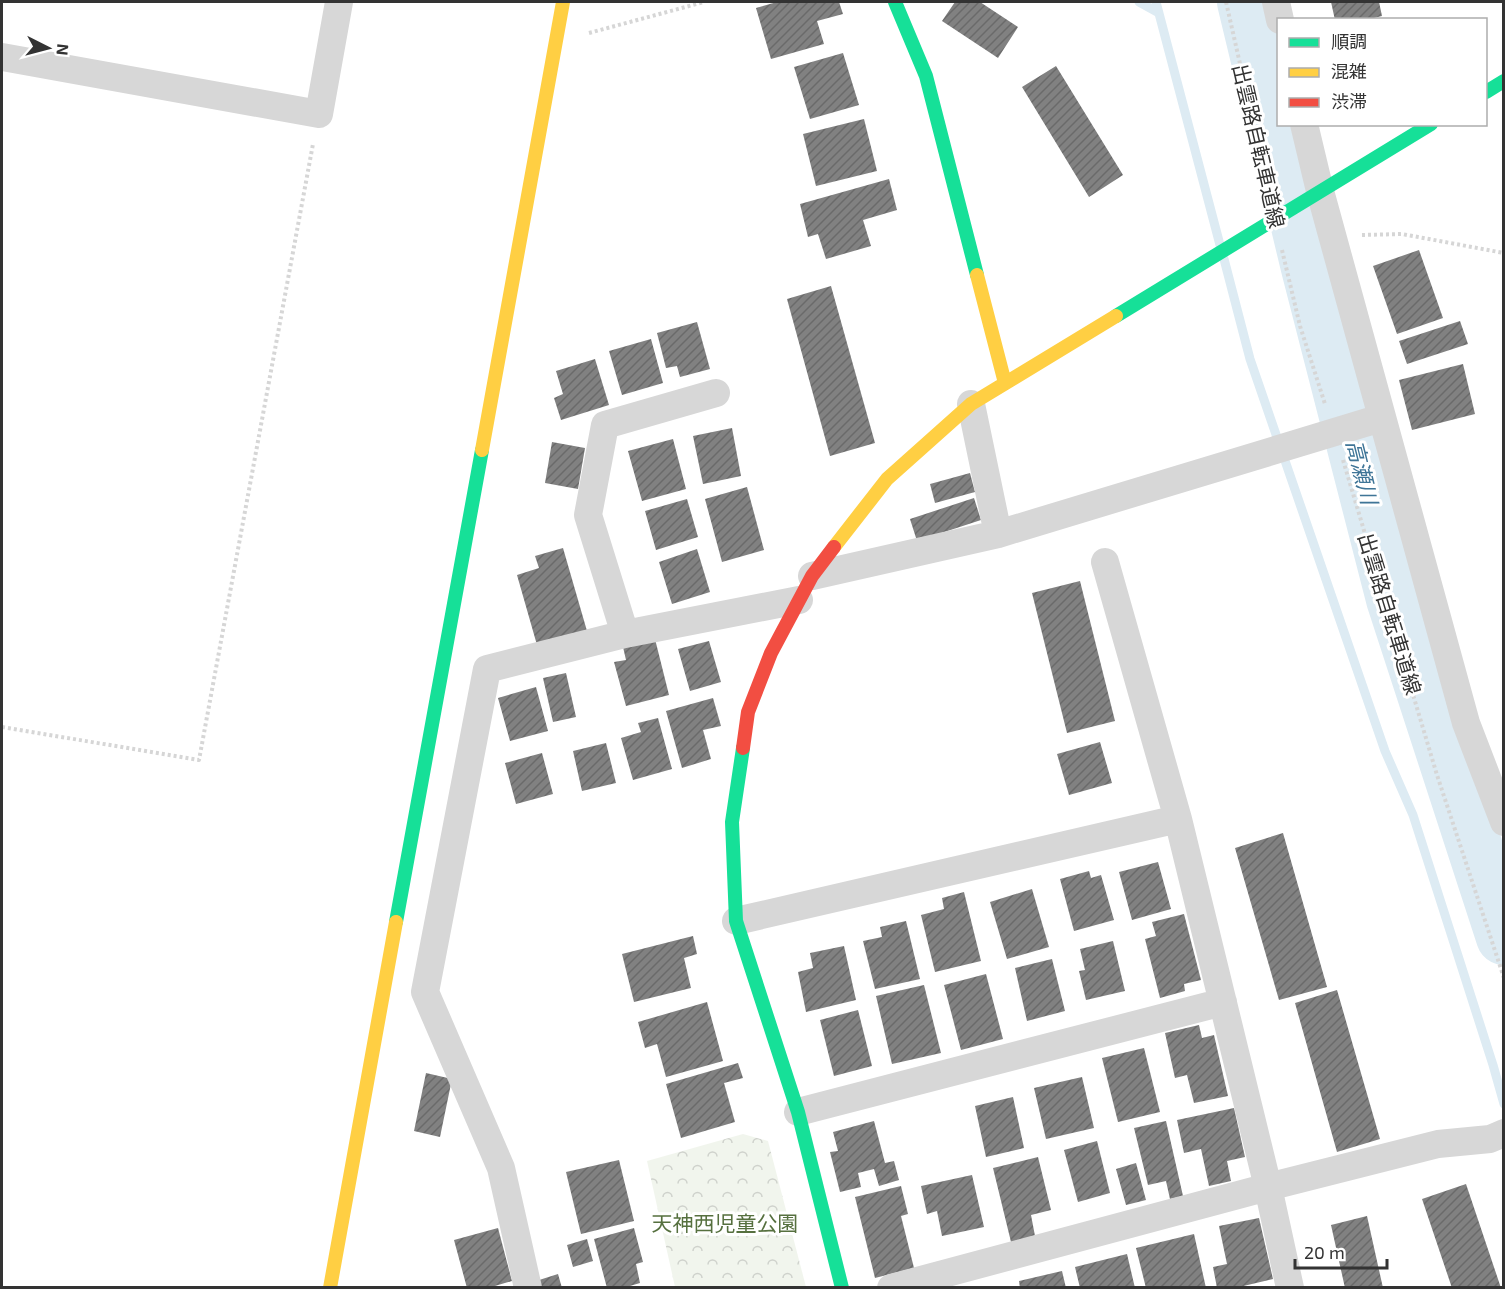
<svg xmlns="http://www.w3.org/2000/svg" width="1505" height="1289" viewBox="0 0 1505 1289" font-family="'Exo 2','Noto Sans JP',sans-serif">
<defs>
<pattern id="forest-crowns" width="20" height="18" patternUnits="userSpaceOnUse" patternTransform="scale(1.5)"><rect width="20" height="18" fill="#f1f5ed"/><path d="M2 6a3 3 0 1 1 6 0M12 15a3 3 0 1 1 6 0" fill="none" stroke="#cfd2cc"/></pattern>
<pattern id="building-hatch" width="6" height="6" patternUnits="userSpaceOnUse" patternTransform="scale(1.5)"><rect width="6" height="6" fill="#818181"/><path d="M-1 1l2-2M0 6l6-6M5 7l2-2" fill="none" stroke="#6a6a6a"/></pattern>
</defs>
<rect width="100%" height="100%" fill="#fff"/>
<path fill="url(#forest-crowns)" d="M 743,1134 L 768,1141 L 806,1287 L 675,1287 L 647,1161 Z"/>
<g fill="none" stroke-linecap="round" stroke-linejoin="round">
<path stroke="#ddebf3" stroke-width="9" d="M 1139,2 L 1159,13
M 1156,2 L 1220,245
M 1224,259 L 1250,359 L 1385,751 L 1413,815 L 1493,1065 L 1504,1104"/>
<path stroke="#ddebf3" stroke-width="56" d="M 1245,2 L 1309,268 L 1394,599 L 1504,937"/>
</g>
<path fill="url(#building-hatch)" d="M 777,2 L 839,2 L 843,14 L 817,21 L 824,44 L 771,59 L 756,8 Z
M 955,2 L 980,2 L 1018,27 L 998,58 L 942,21 Z
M 1331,2 L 1379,2 L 1382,16 L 1366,20 L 1335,20 Z
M 843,53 L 859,105 L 810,119 L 794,67 Z
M 1056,66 L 1123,175 L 1089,197 L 1022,87 Z
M 864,119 L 877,171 L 816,186 L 803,134 Z
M 889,179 L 897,210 L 863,220 L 871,246 L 826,259 L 818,234 L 808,237 L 800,204 Z
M 1419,250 L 1443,318 L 1397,334 L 1373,266 Z
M 831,286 L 875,443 L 830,456 L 787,299 Z
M 1460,321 L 1468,344 L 1407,364 L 1399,341 Z
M 697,322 L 710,369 L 680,377 L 677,366 L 666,368 L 657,333 Z
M 651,339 L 663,383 L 622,395 L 609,351 Z
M 595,359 L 609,405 L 561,420 L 554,398 L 563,394 L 556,371 Z
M 1463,364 L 1475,414 L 1412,430 L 1399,380 Z
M 732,428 L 741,476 L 703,484 L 693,436 Z
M 673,439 L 686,489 L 642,501 L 628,451 Z
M 552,442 L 585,448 L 578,489 L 545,483 Z
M 970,473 L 975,492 L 935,503 L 930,484 Z
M 747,487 L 764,550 L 722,562 L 705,499 Z
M 974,498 L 981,520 L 917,541 L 910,519 Z
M 687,499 L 698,537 L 656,550 L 645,511 Z
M 563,548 L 587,631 L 537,645 L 517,575 L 539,568 L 535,556 Z
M 697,549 L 710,592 L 672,604 L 659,562 Z
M 1080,581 L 1115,721 L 1067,733 L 1032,593 Z
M 655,639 L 669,695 L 626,706 L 614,662 L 626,660 L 623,647 Z
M 709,641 L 721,682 L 690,691 L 678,649 Z
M 566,673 L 576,717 L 553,722 L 543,678 Z
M 536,687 L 548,731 L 510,741 L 498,698 Z
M 713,698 L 721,726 L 703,730 L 711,759 L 682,768 L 666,711 Z
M 658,718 L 672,769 L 633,780 L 621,738 L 641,732 L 638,723 Z
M 1100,742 L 1112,783 L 1069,795 L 1057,754 Z
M 606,743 L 616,783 L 582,791 L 573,751 Z
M 542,753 L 553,794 L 516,804 L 505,763 Z
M 1283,833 L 1327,987 L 1279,1000 L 1235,848 Z
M 1158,862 L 1171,909 L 1132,920 L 1119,872 Z
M 1089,871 L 1091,878 L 1101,875 L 1114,920 L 1074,931 L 1060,879 Z
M 1032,889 L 1049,947 L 1007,959 L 990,902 Z
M 964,892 L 981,961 L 935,972 L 921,915 L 944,909 L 942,898 Z
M 1184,914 L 1201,980 L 1184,984 L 1185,991 L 1160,998 L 1145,939 L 1156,936 L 1152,922 Z
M 906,921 L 920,979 L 875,989 L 863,941 L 882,937 L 880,927 Z
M 693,936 L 697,954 L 684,958 L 691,988 L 634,1002 L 622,954 Z
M 1113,941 L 1125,991 L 1086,1000 L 1079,971 L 1085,970 L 1080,949 Z
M 844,946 L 856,1000 L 806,1012 L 798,972 L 813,968 L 810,953 Z
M 1052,959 L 1065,1011 L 1027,1021 L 1015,968 Z
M 986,974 L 1003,1039 L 961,1050 L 944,985 Z
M 924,985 L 941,1053 L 892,1064 L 876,996 Z
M 1337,990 L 1380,1139 L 1337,1152 L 1295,1003 Z
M 707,1002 L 723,1061 L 666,1077 L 657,1044 L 645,1048 L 638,1022 Z
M 858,1010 L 872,1066 L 834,1076 L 820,1020 Z
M 1199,1025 L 1202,1038 L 1214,1035 L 1228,1096 L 1194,1103 L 1187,1075 L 1175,1078 L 1165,1033 Z
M 1144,1048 L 1160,1112 L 1118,1122 L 1102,1058 Z
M 738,1063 L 743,1078 L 724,1083 L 735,1122 L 681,1138 L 666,1084 Z
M 426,1073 L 452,1079 L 440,1137 L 414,1131 Z
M 1082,1077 L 1094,1128 L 1046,1139 L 1034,1088 Z
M 1013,1097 L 1024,1148 L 986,1157 L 975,1106 Z
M 1234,1108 L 1245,1157 L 1227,1161 L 1231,1181 L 1209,1186 L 1201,1149 L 1184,1153 L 1177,1120 Z
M 874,1121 L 885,1163 L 894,1161 L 899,1180 L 879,1186 L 874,1169 L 858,1173 L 861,1187 L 840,1192 L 830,1152 L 838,1151 L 833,1132 Z
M 1166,1121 L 1183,1196 L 1170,1199 L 1166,1181 L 1148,1185 L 1134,1128 Z
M 1097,1141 L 1110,1193 L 1078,1202 L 1064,1150 Z
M 1038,1157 L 1051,1210 L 1031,1215 L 1035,1236 L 1011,1242 L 993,1168 Z
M 619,1160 L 634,1221 L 581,1234 L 566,1172 Z
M 1136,1163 L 1146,1200 L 1126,1205 L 1116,1169 Z
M 972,1175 L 984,1227 L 942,1236 L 937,1211 L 927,1214 L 921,1186 Z
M 1466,1184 L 1501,1288 L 1452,1288 L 1422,1199 Z
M 901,1186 L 908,1214 L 901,1216 L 914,1268 L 875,1278 L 855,1197 Z
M 1367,1216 L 1383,1288 L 1345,1288 L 1331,1225 Z
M 1259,1218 L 1273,1279 L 1235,1288 L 1217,1288 L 1213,1267 L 1227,1264 L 1219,1226 Z
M 498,1228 L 512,1281 L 488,1288 L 467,1288 L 454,1240 Z
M 634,1228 L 643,1262 L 636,1264 L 640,1283 L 623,1288 L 607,1288 L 594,1239 Z
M 1194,1234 L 1206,1288 L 1146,1288 L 1136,1248 Z
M 587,1239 L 593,1261 L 573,1267 L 567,1245 Z
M 1127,1254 L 1135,1288 L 1080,1288 L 1075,1267 Z
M 1062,1271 L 1066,1288 L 1020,1288 L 1019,1281 Z
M 558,1274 L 562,1288 L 538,1288 L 536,1281 Z"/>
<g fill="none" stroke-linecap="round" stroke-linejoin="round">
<path stroke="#d6d6d6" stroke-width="4" stroke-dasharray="3 3" stroke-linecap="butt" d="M 1226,2 L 1268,187
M 589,33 L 704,2
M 1362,235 L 1402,234 L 1504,253
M 1282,250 L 1300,326 L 1325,404
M 1343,460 L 1437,775 L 1504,978
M 2,727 L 199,760 L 313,144"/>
<path stroke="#d7d7d7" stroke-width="28" d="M 1276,2 L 1280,20
M 2,57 L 319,114 L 339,2
M 1304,124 L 1320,191 L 1466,723 L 1504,822
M 971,404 L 998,534
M 1105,562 L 1178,819 L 1268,1187 L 1290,1288
M 812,576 L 998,534 L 1381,418
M 625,634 L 588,515 L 605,425 L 716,393
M 736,921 L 1178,819
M 798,1112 L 1223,1002
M 528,1288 L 501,1168 L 425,992 L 487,669 L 625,634 L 799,600
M 891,1288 L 1268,1187 L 1438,1144 L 1490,1139 L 1504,1133"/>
<path stroke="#16e098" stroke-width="14" d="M 895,2 L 926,76 L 977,275
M 1486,92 L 1504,81
M 1116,316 L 1431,124
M 743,748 L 732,822 L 736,921 L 798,1112 L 842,1288
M 396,922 L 482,450"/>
<path stroke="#ffcf43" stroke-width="14" d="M 977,275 L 1005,383
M 482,450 L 563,2
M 834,547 L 887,479 L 971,404 L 1116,316
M 330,1288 L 396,922"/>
<path stroke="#f24e42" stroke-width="14" d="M 743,748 L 748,712 L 771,653 L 812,576 L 834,547"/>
</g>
<g text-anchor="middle" stroke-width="6" stroke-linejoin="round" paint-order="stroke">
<g font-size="21" fill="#333" stroke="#fff">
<text transform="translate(1258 146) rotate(77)" y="7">出雲路自転車道線</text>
<text transform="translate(1389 614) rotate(73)" y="7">出雲路自転車道線</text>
</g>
<g font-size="21" fill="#56703f" stroke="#fff">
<text x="725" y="1231">天神西児童公園</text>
</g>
<g font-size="22" font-style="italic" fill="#3f7597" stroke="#fff">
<text transform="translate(1362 472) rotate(76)" y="8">高瀬川</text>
</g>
</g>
<rect width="1505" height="1289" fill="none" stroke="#333333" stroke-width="6"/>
<rect x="1277" y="18" width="210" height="108" fill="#ffffff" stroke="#adadad" stroke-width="1.5"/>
<rect x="1289" y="38" width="30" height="9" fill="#16e098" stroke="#adadad" stroke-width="1.5"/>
<text x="1331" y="48" font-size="18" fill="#333333">順調</text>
<rect x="1289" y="68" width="30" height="9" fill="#ffcf43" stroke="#adadad" stroke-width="1.5"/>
<text x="1331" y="78" font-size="18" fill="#333333">混雑</text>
<rect x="1289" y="98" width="30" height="9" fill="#f24e42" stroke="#adadad" stroke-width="1.5"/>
<text x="1331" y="108" font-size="18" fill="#333333">渋滞</text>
<g transform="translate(48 48) rotate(96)" stroke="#ffffff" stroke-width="4.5" paint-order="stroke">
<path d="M0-4.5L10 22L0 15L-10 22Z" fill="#333333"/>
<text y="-9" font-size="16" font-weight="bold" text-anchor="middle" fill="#333333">N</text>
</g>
<path d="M1295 1259v9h92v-9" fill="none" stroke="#333333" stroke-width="3"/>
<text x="1304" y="1259" font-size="18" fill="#333333" stroke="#ffffff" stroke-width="4.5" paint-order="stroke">20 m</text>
</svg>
